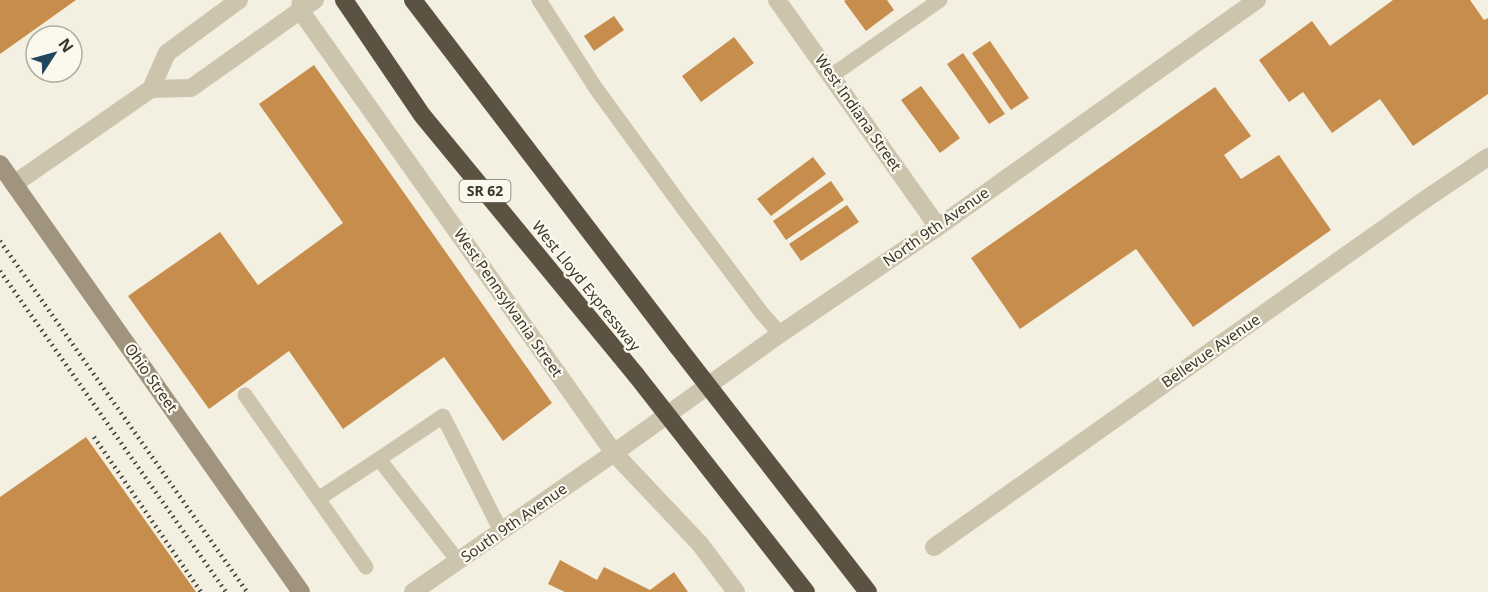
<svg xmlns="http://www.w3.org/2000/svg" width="1488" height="592" viewBox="0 0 1488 592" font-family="'Noto Sans',sans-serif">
<rect width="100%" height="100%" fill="#f4f0e1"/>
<path fill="#c68d4d" d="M 0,0 L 76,0 L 0,54 Z
M 846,0 L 887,0 L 894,10 L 866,31 L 844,1 Z
M 1393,0 L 1470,0 L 1484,20 L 1488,18 L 1488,94 L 1413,146 L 1380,99 L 1332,133 L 1303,92 L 1289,102 L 1259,60 L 1312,21 L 1330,46 Z
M 614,16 L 624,30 L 594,51 L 584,36 Z
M 734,37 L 754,63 L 701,102 L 682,76 Z
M 990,41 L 1029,98 L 1011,110 L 972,53 Z
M 963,53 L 1005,114 L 989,124 L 947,64 Z
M 314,65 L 552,403 L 503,441 L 444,357 L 343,429 L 289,351 L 209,409 L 128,296 L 220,232 L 258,285 L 343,223 L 259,104 Z
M 921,86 L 960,138 L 940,153 L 901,100 Z
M 1215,87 L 1251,136 L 1224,155 L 1241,179 L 1279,155 L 1331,230 L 1193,327 L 1136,249 L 1020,329 L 971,258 Z
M 813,157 L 826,174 L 771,216 L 757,199 Z
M 831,181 L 844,200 L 786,240 L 773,221 Z
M 847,205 L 859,222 L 801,261 L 789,244 Z
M 86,437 L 196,592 L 0,592 L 0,497 Z
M 560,560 L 597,580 L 604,567 L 650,590 L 674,572 L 688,592 L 565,592 L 548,584 Z"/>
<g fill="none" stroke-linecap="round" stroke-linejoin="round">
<path stroke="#ccc4ad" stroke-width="15" d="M 539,0 L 595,87 L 683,208 L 761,312 L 780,334
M 831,76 L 940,0
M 245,395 L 366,567
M 318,499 L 379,459
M 458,561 L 379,459 L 443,416 L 501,531"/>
<path stroke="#ccc4ad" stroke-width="18" d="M 301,0 L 300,10 L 614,453 L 700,544 L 736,592
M 777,0 L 938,227
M 151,89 L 191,88 L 315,0
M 151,89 L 167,53 L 239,0
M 14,184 L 151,89
M 934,547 L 1420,203 L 1488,157
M 413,592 L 614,453 L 780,334 L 938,227 L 1257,0"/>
<path stroke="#a0947e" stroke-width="18" d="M 0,164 L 301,592"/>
<path stroke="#5c5242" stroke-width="18" d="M 344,0 L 422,115 L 636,375
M 413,0 L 678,347"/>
<path stroke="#3b352b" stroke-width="4.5" stroke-dasharray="1.5 4.5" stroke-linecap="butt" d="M 0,241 L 247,592
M 0,271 L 226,592
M 94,437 L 201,592"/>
<path stroke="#5c5242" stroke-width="18" d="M 678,347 L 868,592
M 636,375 L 806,592"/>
</g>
<g text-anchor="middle" stroke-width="4.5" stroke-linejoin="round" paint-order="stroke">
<rect fill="#fbf9ee" stroke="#757066" stroke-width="1.5" x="459.5" y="180" width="51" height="22" rx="4.5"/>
<g font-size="14" font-weight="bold" fill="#3b352b">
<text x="485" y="196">SR 62</text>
</g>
<g font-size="15" fill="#3b352b" stroke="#fbf9ee">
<text transform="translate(858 113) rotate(55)" y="5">West Indiana Street</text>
<text transform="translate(936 227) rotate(-35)" y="5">North 9th Avenue</text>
<text transform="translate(586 286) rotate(51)" y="5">West Lloyd Expressway</text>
<text transform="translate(508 303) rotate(55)" y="5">West Pennsylvania Street</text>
<text transform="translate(1211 351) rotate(-35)" y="5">Bellevue Avenue</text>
<text transform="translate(151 378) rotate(55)" y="5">Ohio Street</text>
<text transform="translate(514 523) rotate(-35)" y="5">South 9th Avenue</text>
</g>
</g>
<g transform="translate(54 54) rotate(54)"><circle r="28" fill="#fbf9ee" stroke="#aeaba0" stroke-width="1.5"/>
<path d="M0-4.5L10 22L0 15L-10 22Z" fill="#20475d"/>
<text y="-9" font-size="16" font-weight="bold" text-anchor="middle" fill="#3b352b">N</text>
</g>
</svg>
